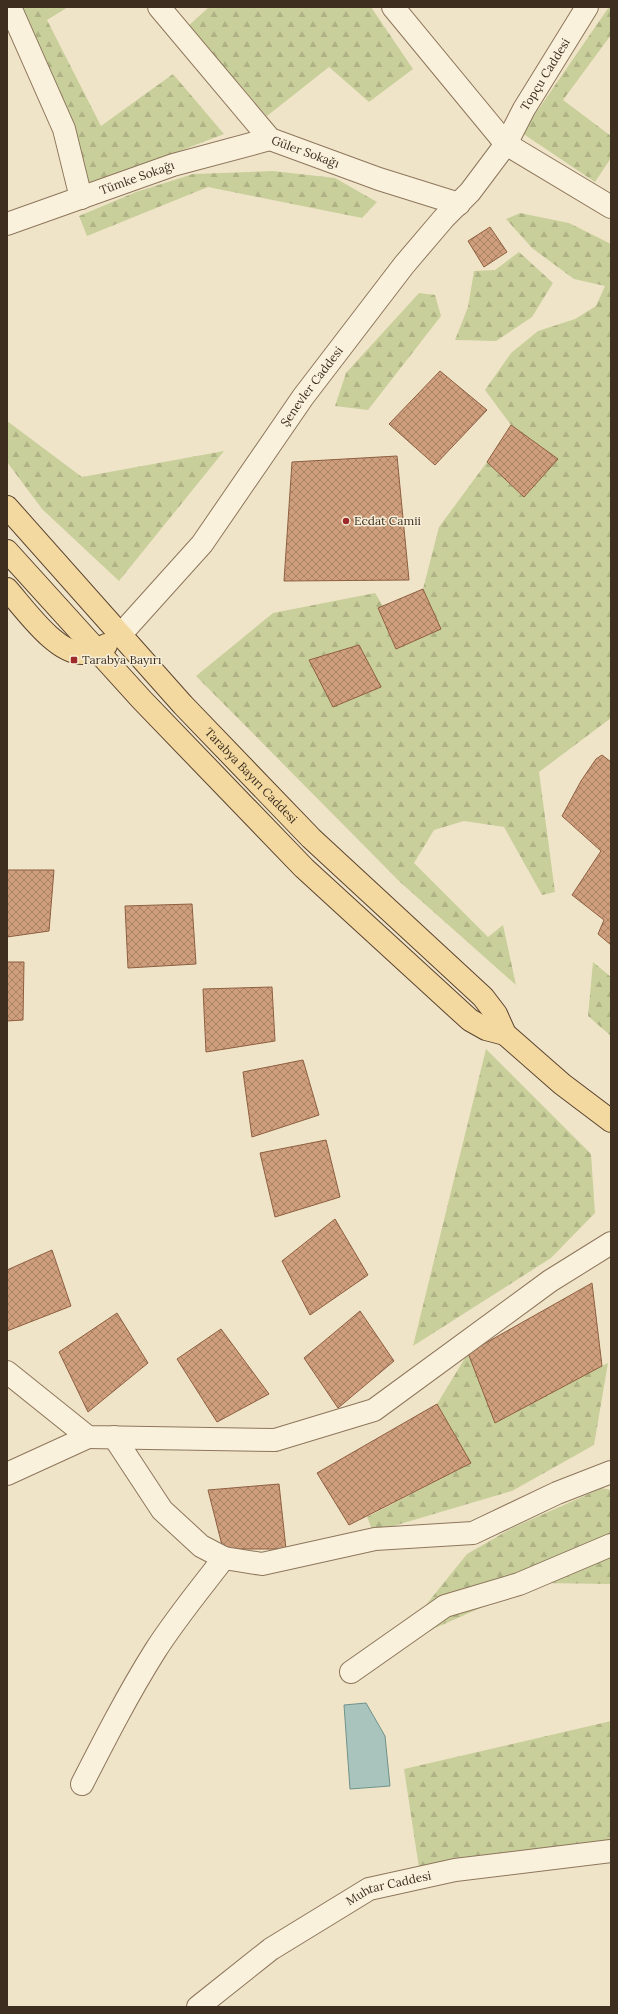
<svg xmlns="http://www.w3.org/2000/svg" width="618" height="2014" viewBox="0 0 618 2014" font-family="Lora,serif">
<defs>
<pattern id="forest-firs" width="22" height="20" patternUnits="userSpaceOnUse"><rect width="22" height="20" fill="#c9cf9b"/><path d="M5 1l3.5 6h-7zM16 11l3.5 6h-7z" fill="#aeb285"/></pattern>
<pattern id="building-cross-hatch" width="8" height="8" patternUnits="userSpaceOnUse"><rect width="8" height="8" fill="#cf9f7d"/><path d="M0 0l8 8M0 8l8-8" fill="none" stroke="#a98266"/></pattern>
</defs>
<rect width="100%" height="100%" fill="#f0e4c8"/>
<path fill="url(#forest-firs)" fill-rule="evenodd" d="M 17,7 L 68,7 L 47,20 L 101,126 L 173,74 L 224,134 L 86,187 Z
M 209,7 L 371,7 L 413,69 L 369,102 L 329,67 L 267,116 L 188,26 Z
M 609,7 L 611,7 L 611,35 L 563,100 L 611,136 L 611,158 L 595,182 L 522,133 Z
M 273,171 L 335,178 L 377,202 L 362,218 L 208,187 L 87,236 L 79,216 L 136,192 L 193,174 Z
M 520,213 L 569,223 L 611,244 L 611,718 L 539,772 L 555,892 L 542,895 L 504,827 L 464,821 L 434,830 L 414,863 L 488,937 L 503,925 L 516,985 L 400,882 L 196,676 L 273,613 L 375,593 L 383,606 L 378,609 L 396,649 L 440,629 L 423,589 L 439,527 L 487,462 L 524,497 L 558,459 L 511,425 L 485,390 L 511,353 L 538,331 L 575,319 L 596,306 L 605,286 L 574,279 L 532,248 L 506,219 ZM 359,645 L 380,687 L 333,707 L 309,660 Z
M 519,252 L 553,283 L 532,317 L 496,341 L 455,340 L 468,307 L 474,271 L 495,270 Z
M 419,293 L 435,295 L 441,316 L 368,410 L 335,406 L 346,373 Z
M 7,421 L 82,477 L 224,451 L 119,581 L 42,509 L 7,462 Z
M 593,962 L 611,977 L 611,1036 L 588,1016 Z
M 486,1049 L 591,1154 L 595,1213 L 551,1258 L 413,1346 Z
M 468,1353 L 602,1366 L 608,1363 L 594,1445 L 512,1491 L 373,1532 L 367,1517 L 471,1463 L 437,1404 Z
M 602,1488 L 611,1490 L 611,1584 L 537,1583 L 392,1647 L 467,1554 L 512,1528 Z
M 611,1721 L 611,1841 L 419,1868 L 404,1769 Z"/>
<path fill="#a9c4bc" stroke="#6f938a" d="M 366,1703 L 385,1736 L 390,1786 L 350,1789 L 344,1705 Z"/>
<path fill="url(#building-cross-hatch)" stroke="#8d5f41" d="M 490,227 L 507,252 L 484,267 L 468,241 Z
M 440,371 L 487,410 L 435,465 L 389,424 Z
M 511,425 L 558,459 L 524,497 L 487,462 Z
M 397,456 L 409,580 L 284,581 L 292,462 Z
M 423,589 L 441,629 L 396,649 L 378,608 Z
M 359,645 L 381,687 L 333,707 L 309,660 Z
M 602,755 L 611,762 L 611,945 L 598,934 L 604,920 L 572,895 L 601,851 L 562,816 L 581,781 L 596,759 Z
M 7,870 L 54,870 L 49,931 L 7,937 Z
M 192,904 L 196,964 L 128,968 L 125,906 Z
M 7,962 L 24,962 L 23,1020 L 7,1021 Z
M 272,987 L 275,1041 L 206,1052 L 203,989 Z
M 303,1060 L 319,1115 L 252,1137 L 243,1072 Z
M 326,1140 L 340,1197 L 275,1217 L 260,1153 Z
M 335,1219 L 368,1275 L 310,1315 L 282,1261 Z
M 52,1250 L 71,1306 L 7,1331 L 7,1270 Z
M 592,1283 L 602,1366 L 495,1423 L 468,1353 Z
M 360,1311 L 394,1361 L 338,1408 L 304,1358 Z
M 117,1313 L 148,1363 L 88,1412 L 59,1352 Z
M 221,1329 L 269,1394 L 217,1422 L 177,1359 Z
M 437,1404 L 471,1463 L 349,1525 L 317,1473 Z
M 279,1484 L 286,1549 L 223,1549 L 208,1490 Z"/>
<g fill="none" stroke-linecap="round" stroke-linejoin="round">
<defs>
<g id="minor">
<path d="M 10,7 L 64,129 L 81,198"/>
<path id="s1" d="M 159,7 L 270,139 L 379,179 L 459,204"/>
<path d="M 393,7 L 506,144 L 611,207"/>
<path id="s2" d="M 7,224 L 173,165 L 270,139"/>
<path id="s3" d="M 121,634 L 202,544 L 303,397 L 404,265 L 444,218 L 470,192 L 506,144 L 524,109 L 587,7"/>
<path d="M 7,1372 L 88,1437 L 275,1440 L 374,1410 L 550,1281 L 611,1243"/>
<path d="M 114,1437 L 162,1510 L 201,1546 L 224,1558 L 262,1564 L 375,1539 L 473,1533 L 557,1493 L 611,1472"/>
<path d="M 7,1474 L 88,1437"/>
<path d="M 351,1672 L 445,1606 L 519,1584 L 611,1545"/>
<path d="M 82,1784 C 105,1739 128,1694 155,1651 C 176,1618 201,1588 224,1558"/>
<path id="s4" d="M 198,2007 L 271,1949 L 369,1889 L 455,1870 L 611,1851"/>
</g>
<g id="major">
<path id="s5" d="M 7,507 L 183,705 L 311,838 L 483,997 L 496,1014 L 505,1034 L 562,1084 L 611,1121"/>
<path d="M 7,551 L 142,700 L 304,868 L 470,1020 L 486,1029 L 505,1034"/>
<path d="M 7,589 C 24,608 56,654 83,653 C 92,653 99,649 106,645"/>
</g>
</defs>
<use href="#minor" stroke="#8d765c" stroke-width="24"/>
<use href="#major" stroke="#5b4430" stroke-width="24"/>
<use href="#minor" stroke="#faf1dc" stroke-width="22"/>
<use href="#major" stroke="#f3d9a0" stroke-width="22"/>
</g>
<g fill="#9e2a2b" stroke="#f7eed8" stroke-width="1.5">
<circle cx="346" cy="521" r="4"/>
<rect x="70" y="656" width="8" height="8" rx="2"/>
</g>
<g text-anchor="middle" stroke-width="3" stroke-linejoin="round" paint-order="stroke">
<g font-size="12" fill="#3d2e20" stroke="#f7eed8">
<text dy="4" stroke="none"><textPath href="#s3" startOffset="704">Topçu Caddesi</textPath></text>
<text dy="4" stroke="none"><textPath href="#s1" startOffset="210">Güler Sokağı</textPath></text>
<text dy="4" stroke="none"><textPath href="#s2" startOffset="138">Tümke Sokağı</textPath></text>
<text dy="4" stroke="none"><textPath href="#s3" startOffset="313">Şenevler Caddesi</textPath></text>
<text dy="4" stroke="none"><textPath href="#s5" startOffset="363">Tarabya Bayırı Caddesi</textPath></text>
<text dy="4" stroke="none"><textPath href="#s4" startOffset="227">Muhtar Caddesi</textPath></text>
</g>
<g font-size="12" fill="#3d2e20" stroke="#f7eed8" text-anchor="start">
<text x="354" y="525">Ecdat Camii</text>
<text x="82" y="664">Tarabya Bayırı</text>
</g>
</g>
<rect width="618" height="2014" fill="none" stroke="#3d2e20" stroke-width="16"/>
</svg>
